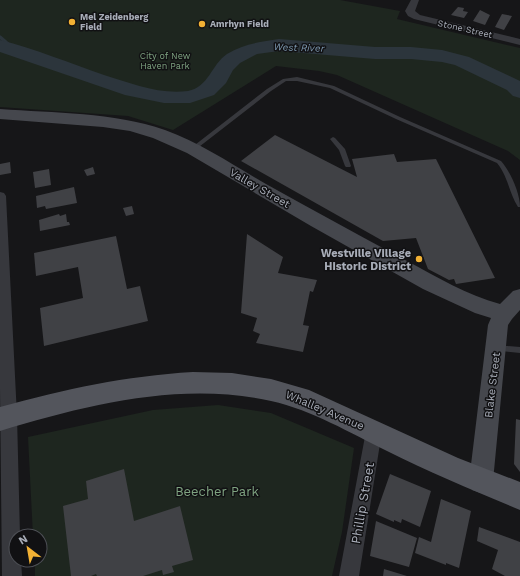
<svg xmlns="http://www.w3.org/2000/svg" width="520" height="576" viewBox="0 0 520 576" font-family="'Work Sans',sans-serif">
<rect width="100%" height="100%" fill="#161618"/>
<path fill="#1e261f" d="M 0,0 L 340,0 L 400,11 L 397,19 L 520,48 L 520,160 L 508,151 L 337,75 L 319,71 L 276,66 L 173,130 L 128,116 L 0,107 Z
M 218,405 L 271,413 L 354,448 L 342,532 L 332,576 L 35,576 L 35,560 L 40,560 L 40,536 L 33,536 L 28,437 L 153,410 Z"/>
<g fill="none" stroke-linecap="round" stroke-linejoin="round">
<path stroke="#2c353c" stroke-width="3.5" d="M 0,37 L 16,51"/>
<path fill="#2c353c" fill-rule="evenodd" d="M 279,39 L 375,47 L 411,47 L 442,50 L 469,57 L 520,81 L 520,98 L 513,96 L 507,90 L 455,65 L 442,62 L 411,59 L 375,59 L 279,51 L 257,54 L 240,63 L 233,70 L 226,83 L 214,95 L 190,103 L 164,103 L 125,95 L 0,52 L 0,40 C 35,49 70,63 104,75 C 130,83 160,95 188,91 C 209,87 211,65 227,54 C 243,44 260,42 279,39 Z"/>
</g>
<path fill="#404145" d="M 458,7 L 464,8 L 463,11 L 468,12 L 464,18 L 451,15 Z
M 480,10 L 490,15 L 485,25 L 473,21 Z
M 502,14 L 512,16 L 504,30 L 495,27 Z
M 275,135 L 357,177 L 352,159 L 394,154 L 397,162 L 436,159 L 495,278 L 456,284 L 454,279 L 449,280 L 428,269 L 416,238 L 383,241 L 241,161 Z
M 10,162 L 11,173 L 0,175 L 0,164 Z
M 93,167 L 95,174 L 87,176 L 84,170 Z
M 49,169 L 51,185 L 35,188 L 33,172 Z
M 74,187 L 77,203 L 46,209 L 45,206 L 37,208 L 36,196 Z
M 132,206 L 134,214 L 126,216 L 123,208 Z
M 59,214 L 60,216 L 66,214 L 67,222 L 69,222 L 70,225 L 40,231 L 39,220 Z
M 247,234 L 283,257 L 278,273 L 317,280 L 313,292 L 310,291 L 303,325 L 309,326 L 303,352 L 256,343 L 260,334 L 253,331 L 257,318 L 241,313 Z
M 116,236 L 127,289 L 140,286 L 148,321 L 44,346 L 40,308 L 83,298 L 78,267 L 36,276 L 34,253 Z
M 516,419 L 520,420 L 520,472 L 514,464 Z
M 124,469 L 134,521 L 180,506 L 193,560 L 172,566 L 174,572 L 163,575 L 162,570 L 143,576 L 97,576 L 96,574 L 91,576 L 71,576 L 63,506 L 88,499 L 86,481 Z
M 390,474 L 431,491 L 420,527 L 402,519 L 401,523 L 394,520 L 394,522 L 376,514 Z
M 441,499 L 471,511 L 459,568 L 446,563 L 446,565 L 415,553 L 419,537 L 431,542 Z
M 376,521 L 417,538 L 409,567 L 370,556 Z
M 479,527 L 520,542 L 520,576 L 505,576 L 492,569 L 498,550 L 477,541 Z
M 384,569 L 407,576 L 383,576 Z"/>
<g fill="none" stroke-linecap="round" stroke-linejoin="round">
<path fill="#37383d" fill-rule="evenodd" d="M 297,77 L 334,86 L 400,117 L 501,161 C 510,171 520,193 520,207 L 518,207 C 509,193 508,176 497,163 L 396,119 L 330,88 L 297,81 L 286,81 L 271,91 L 195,150 L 191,150 L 191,148 L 267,89 L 283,79 Z
M 333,137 L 335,138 L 345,149 L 351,166 L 350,167 L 346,167 L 345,166 L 339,150 L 330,139 Z
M 496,345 L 520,347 L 520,353 L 493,350 L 492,348 L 493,346 Z"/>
<path fill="#37383d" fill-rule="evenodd" d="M 411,0 L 419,0 L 415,11 L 420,15 L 520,39 L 520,45 L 414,19 L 408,16 L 405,11 Z
M 0,192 L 4,193 L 6,196 L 17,416 L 20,536 L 16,536 L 16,560 L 21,560 L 22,576 L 2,576 L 0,389 Z
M 374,423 L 380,426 L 382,431 L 359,576 L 339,576 L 366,431 L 368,426 Z"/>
<path fill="#45474d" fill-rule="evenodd" d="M 0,109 C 54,113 113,112 165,130 C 201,143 233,165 266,184 C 313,210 360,236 407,261 C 437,277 467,295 500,304 L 513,291 L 520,289 L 520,310 L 512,319 L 508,325 L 493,481 L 490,490 L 481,493 L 472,490 L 469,481 L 488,325 L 491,318 L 475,313 L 423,289 L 311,226 L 187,153 L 153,138 L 130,131 L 103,127 L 0,119 Z"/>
<path fill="#53555c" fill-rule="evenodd" d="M 193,372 L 232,373 L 271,379 L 309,390 L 458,458 L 520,482 L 520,510 C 475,491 431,473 387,451 C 350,433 312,410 271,401 C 180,381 87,405 0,431 L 0,407 C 66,389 125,376 193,372 Z"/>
</g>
<g fill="#f2b134" stroke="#111113" stroke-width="1.5">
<circle cx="72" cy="22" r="4"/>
<circle cx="202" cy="24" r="4"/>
<circle cx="419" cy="259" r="4"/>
</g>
<g text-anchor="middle" stroke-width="3" stroke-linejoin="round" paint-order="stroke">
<g font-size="9" font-weight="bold" fill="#a8adb8" stroke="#111113" text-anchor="start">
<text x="80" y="20">Mel Zeidenberg<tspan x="80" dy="10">Field</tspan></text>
<text x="210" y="27">Amrhyn Field</text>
</g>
<g font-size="9" fill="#a8adb8" stroke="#111113">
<text transform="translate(465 29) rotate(13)" y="3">Stone Street</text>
</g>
<g font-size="9" fill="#7fa381" stroke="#111113">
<text x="165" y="59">City of New<tspan x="165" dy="10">Haven Park</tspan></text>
</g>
<g font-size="10" font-style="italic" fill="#7f9bb3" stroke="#111113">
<text transform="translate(299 47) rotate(2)" y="4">West River</text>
</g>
<g font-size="11" fill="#a8adb8" stroke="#111113">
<text transform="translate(260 188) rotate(30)" y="4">Valley Street</text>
<text transform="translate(492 385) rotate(-83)" y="4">Blake Street</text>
<text transform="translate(325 410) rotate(23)" y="4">Whalley Avenue</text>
</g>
<g font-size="11" font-weight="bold" fill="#a8adb8" stroke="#111113" text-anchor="end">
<text x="411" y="257">Westville Village<tspan x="411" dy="13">Historic District</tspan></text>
</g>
<g font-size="13" fill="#7fa381" stroke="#111113">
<text x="217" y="496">Beecher Park</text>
</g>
<g font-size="13" fill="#a8adb8" stroke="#111113">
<text transform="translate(362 503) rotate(-80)" y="5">Phillip Street</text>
</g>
</g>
<g transform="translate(28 548) rotate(329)"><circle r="19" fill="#111113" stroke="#4d4f55"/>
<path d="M0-3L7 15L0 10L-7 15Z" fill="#f2b134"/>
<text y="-6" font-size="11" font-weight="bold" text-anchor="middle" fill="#a8adb8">N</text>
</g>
</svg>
